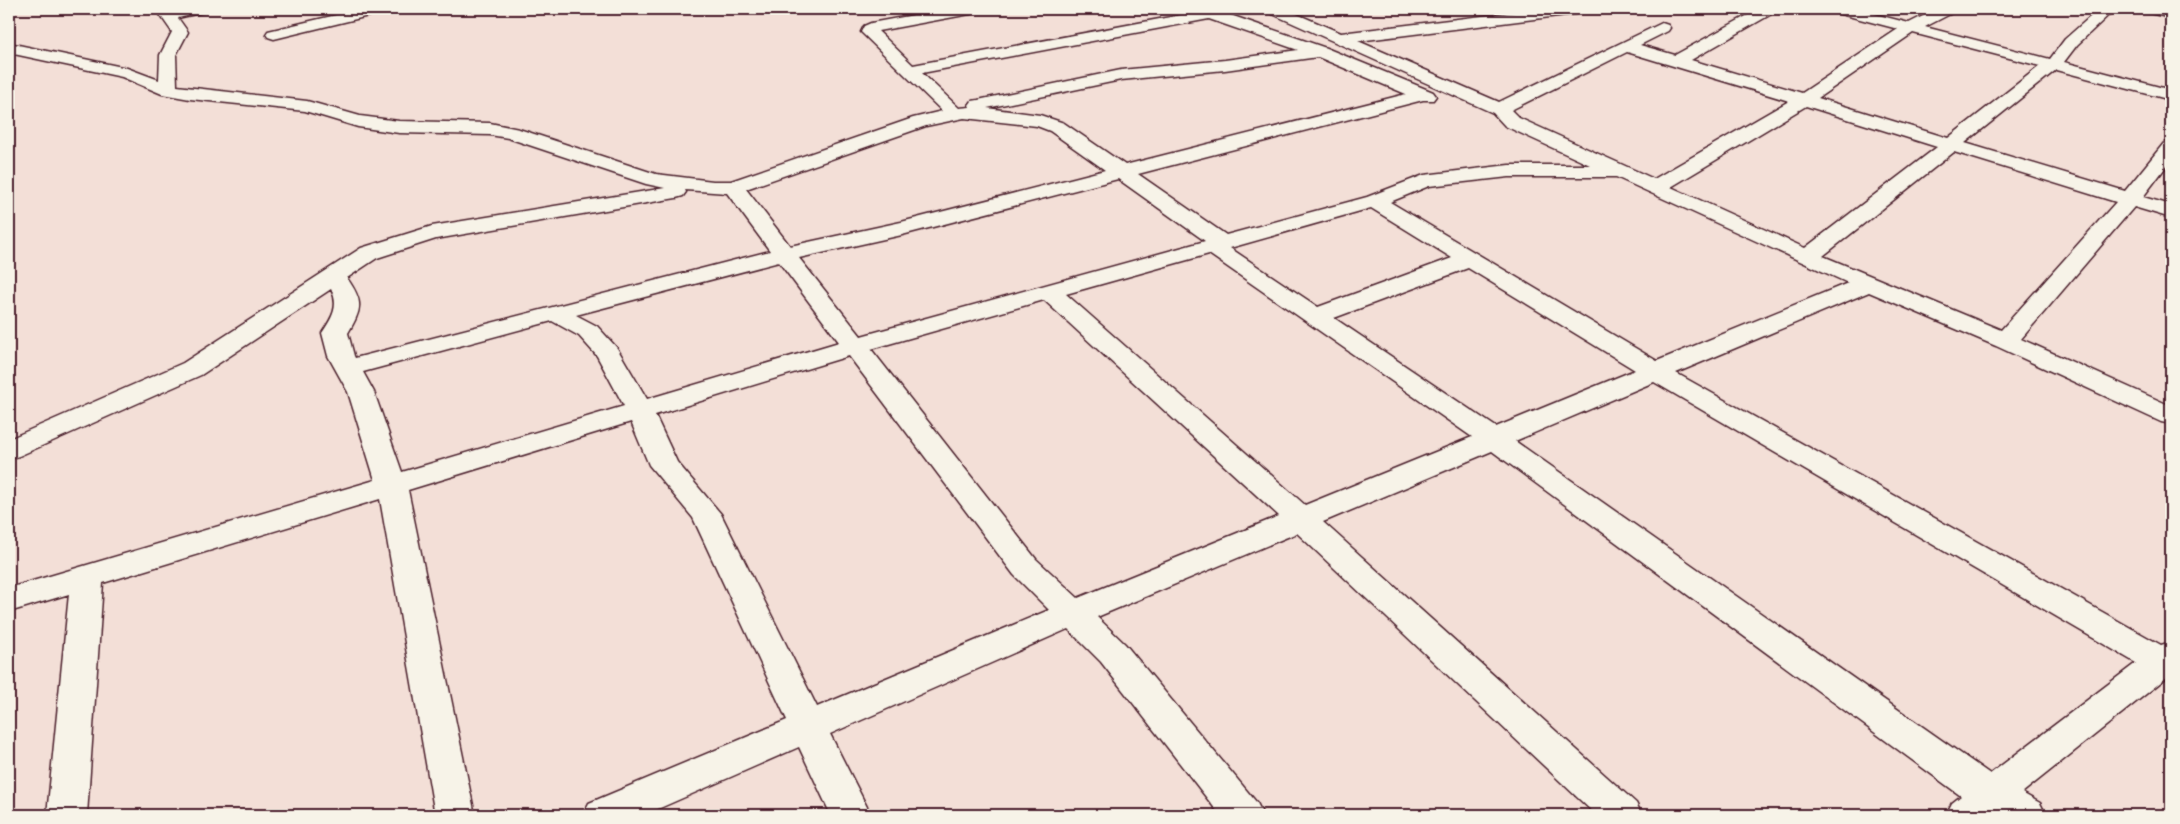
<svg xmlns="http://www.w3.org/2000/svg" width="2180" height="824" viewBox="0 0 2180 824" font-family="'Indie Flower',sans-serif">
<rect width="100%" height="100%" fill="#f3dfd7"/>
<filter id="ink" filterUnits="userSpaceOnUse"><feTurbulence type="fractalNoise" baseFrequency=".02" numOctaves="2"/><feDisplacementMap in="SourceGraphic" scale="10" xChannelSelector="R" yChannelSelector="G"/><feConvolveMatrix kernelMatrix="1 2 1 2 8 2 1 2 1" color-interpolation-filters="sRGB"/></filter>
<g filter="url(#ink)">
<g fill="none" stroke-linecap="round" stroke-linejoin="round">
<defs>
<path id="street" d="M 156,9 L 207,9 L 204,12 L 178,18 L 188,32 L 176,55 L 177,86 L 307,101 L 360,116 L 399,121 L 490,123 L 519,129 L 656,174 L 713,181 L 731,181 L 913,118 L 942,111 L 861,32 L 864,26 L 871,23 L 946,9 L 978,9 L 975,12 L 970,14 L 878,31 L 913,65 L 1197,12 L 1195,9 L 1213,9 L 1326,48 L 1433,92 L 1436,96 L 1433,100 L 1423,100 L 1138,174 L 1226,235 L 1367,197 L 1424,175 L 1509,165 L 1590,165 L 1505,126 L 1493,113 L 1268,12 L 1266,9 L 1285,9 L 1341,33 L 1540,9 L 1582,9 L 1580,12 L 1575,14 L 1358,41 L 1499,102 L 1662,23 L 1668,25 L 1670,28 L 1668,31 L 1640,45 L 1675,55 L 1759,9 L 1777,9 L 1775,12 L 1691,60 L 1802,93 L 1898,29 L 1833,12 L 1831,9 L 1855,9 L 1909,23 L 1937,9 L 1956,9 L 1954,12 L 1925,27 L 2050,59 L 2065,39 L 2099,9 L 2115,9 L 2077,45 L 2064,62 L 2171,90 L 2171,100 L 2056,70 L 1965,143 L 2125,191 L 2164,143 L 2171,141 L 2171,160 L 2143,197 L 2171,205 L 2171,218 L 2134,207 L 2021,339 L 2171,406 L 2171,424 L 2161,422 L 1996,346 L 1869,292 L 1676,373 L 2161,645 L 2171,642 L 2171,674 L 2022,793 L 2040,803 L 2046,815 L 1946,815 L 1952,803 L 1961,796 L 1492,451 L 1323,522 L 1636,803 L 1642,815 L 1596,815 L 1297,533 L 1097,617 L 1125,644 L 1257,803 L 1263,815 L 1220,815 L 1101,662 L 1068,629 L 830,734 L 871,815 L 831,815 L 799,747 L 644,815 L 583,815 L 589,803 L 787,720 L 693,518 L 649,465 L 631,422 L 408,490 L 475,815 L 435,815 L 380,499 L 103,583 L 87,815 L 47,815 L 69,594 L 9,612 L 9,588 L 375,480 L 348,392 L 328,356 L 322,333 C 332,318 340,306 331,289 L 201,375 L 19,456 L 9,459 L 9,439 L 183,363 L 361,248 L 432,226 L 665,188 L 646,184 L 508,138 L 490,135 L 399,133 L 358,127 L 305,111 L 190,99 L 162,94 L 122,77 L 9,53 L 9,43 L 127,68 L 159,80 L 160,55 L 172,32 ZM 1209,19 L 1298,50 L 1225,60 L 1121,70 L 978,100 L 972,101 L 969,105 L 970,107 L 959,108 L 922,73 ZM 1913,33 L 2040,66 L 1948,138 L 1818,98 ZM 1627,52 L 1789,101 L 1654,179 L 1519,118 L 1511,110 ZM 1318,57 L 1406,94 L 1125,165 L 1064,123 L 1040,115 L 987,108 L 1121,80 L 1225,70 ZM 1806,106 L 1937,147 L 1805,248 L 1671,187 ZM 964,118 L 1037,126 L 1050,131 L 1105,170 L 901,222 L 790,246 L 746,189 L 926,126 ZM 1954,152 L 2116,202 L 2001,330 L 1823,256 ZM 1509,177 L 1616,177 L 1848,283 L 1657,361 L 1390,202 L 1429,186 ZM 1118,179 L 1205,241 L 861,336 L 799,258 L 902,235 ZM 685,190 L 727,193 L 770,251 L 355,358 L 354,356 L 348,333 C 362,309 364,302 347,278 L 377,258 L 436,239 L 676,198 L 683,196 L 686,192 ZM 1371,208 L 1452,258 L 1318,307 L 1230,248 ZM 1209,254 L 1472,437 L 1305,505 L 1066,294 ZM 779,262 L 839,342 L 647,399 L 617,348 L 597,326 L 576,315 ZM 1468,268 L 1635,370 L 1496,427 L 1334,318 ZM 1044,300 L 1279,516 L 1078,598 L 1036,559 L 871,349 ZM 552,321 L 579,336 L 597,356 L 624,406 L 402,472 L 374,392 L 363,372 ZM 849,356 L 1014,575 L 1049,610 L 817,707 L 721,514 L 677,462 L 655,415 ZM 1654,382 L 2136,663 L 1990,774 L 1515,441 Z
M 362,9 L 388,9 L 385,12 L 274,39 L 268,37 L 266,34 L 268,31 Z
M 2142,9 L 2171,9 L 2171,18 L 2145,12 Z"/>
</defs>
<use href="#street" stroke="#4a1f2b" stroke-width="3"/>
<use href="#street" fill="#f7f3e8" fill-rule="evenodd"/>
</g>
</g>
<rect width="2180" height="824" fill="none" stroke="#f7f3e8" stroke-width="30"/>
<rect x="15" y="15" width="2150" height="794" fill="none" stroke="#4a1f2b" stroke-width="2" filter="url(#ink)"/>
</svg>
